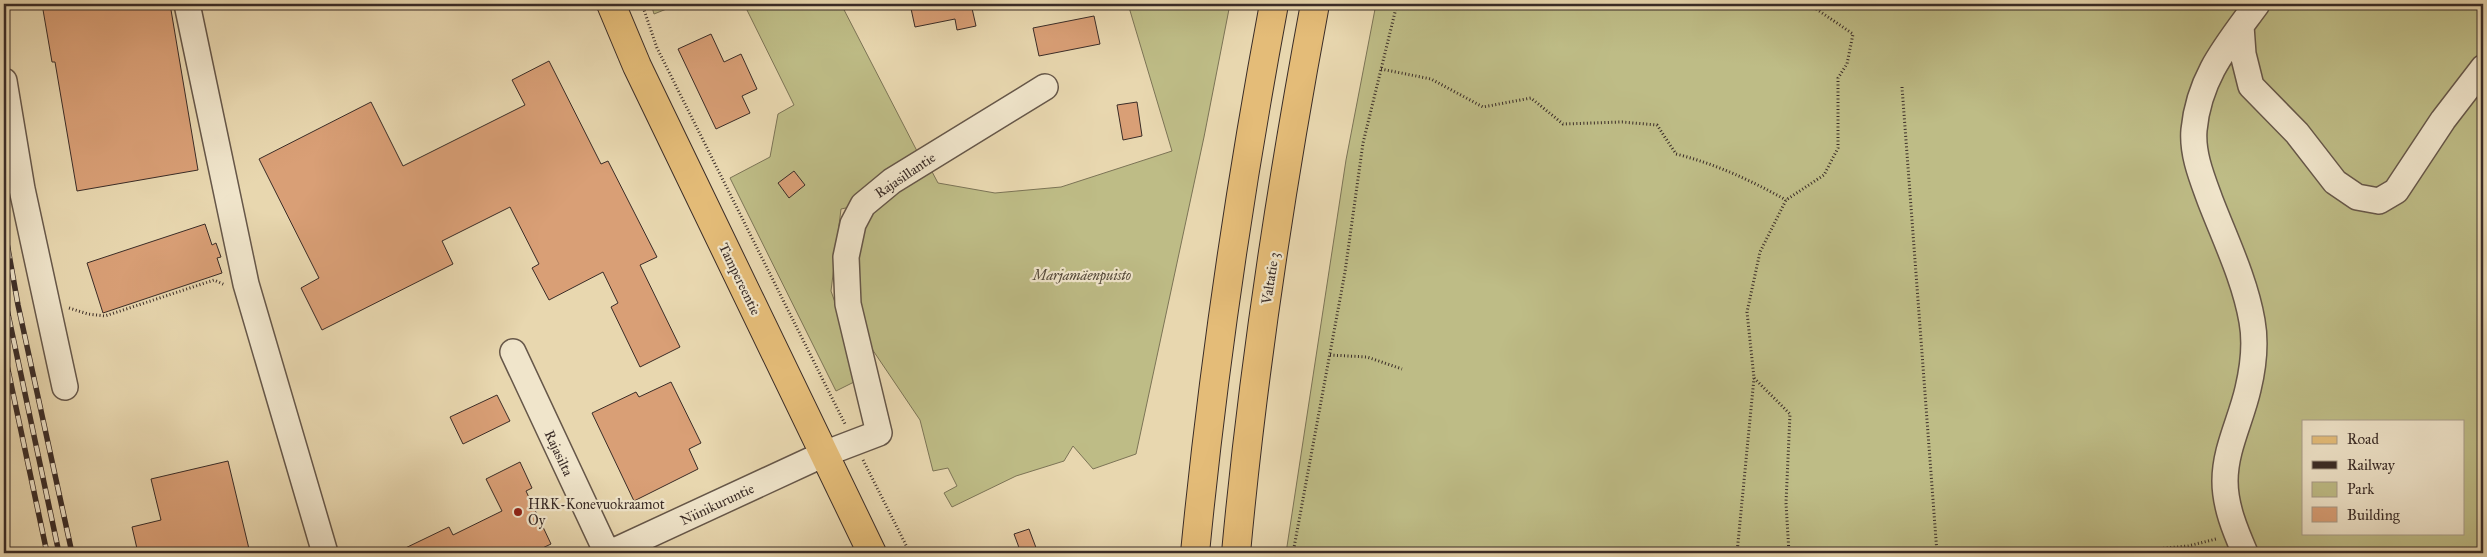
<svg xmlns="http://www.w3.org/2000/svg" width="2487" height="557" viewBox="0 0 2487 557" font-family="'IM FELL Great Primer',serif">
<rect width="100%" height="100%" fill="#e8d7af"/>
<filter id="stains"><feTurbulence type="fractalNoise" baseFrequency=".004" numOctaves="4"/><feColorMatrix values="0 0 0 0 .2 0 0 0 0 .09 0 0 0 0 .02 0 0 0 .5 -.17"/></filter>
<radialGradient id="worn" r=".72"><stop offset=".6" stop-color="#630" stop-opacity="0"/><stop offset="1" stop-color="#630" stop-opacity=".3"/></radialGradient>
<path fill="#bebc86" stroke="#7c7456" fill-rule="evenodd" d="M 651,4 L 679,4 L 654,14 Z
M 744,4 L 841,4 L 917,151 L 876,177 L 855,206 L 841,209 L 831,291 L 856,362 L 854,382 L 836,391 L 730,178 L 770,157 L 778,114 L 794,105 Z
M 1128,4 L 1230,4 L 1204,137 L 1136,454 L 1093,469 L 1073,446 L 1064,461 L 1016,476 L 952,507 L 944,493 L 957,486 L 948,468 L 933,471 L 920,420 L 870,346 L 855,302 L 854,254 L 865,217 L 929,166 L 938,183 L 995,193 L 1061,187 L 1172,151 Z
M 1376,4 L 2483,4 L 2483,553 L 1286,553 L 1346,160 ZM 2303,421 L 2463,421 L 2463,533 L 2303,533 Z"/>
<path fill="#d99f76" stroke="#3a2c27" d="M 42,4 L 170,4 L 198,170 L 77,191 L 55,62 L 52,62 Z
M 910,4 L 971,4 L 976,26 L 957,30 L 955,19 L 915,27 Z
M 1094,16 L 1100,44 L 1039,56 L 1033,28 Z
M 711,34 L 724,62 L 741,54 L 757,89 L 742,96 L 750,113 L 716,129 L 678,49 Z
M 549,61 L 601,164 L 608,161 L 657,257 L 640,265 L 680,347 L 640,367 L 611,307 L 618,303 L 603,272 L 549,300 L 532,268 L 539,264 L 510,207 L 442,241 L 453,264 L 322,330 L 301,288 L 319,278 L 259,159 L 371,102 L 403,166 L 525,105 L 512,80 Z
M 1137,102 L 1142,136 L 1123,140 L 1117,105 Z
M 794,171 L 805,185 L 789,198 L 778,183 Z
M 205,224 L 212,245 L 216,243 L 221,257 L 217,258 L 222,273 L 103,313 L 87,263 Z
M 671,382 L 701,443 L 689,449 L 698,469 L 634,501 L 592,413 L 636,392 L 639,397 Z
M 497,395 L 510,421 L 463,444 L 450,417 Z
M 228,461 L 250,553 L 138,553 L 132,527 L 161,520 L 151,479 Z
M 520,462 L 532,488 L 526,491 L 551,544 L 532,553 L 395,553 L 449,527 L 453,535 L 502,511 L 486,479 Z
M 1029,529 L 1038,553 L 1021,553 L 1014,534 Z"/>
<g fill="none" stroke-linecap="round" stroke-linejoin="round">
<defs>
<path id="minor" d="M 187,4 L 246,284 L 325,553
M 2241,26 L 2243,54 L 2251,86 L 2297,133 L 2335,182 L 2357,197 L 2379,201 L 2396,191 L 2443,120 L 2483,68
M 4,81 L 22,189 L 65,387
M 513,352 L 607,553
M 610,553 L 824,454 L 879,433 L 848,304 L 846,257 L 853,224 L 863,205 L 892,181 L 1045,87
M 2245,553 C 2235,530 2225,506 2225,481 C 2225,449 2241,420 2248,389 C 2253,368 2256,343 2252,321 C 2245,280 2225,239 2210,200 C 2202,178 2192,154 2194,130 C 2199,77 2227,45 2257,4"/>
<path id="major" d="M 611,4 L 637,66 L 872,553"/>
<path id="highway" d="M 1195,553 C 1213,369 1240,186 1274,4
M 1236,553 C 1253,369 1281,186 1315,4"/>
</defs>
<use href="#minor" stroke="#665749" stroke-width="28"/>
<use href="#major" stroke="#3a2c27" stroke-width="30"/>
<use href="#highway" stroke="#3a2c27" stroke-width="30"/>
<path stroke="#3a2c27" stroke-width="3" stroke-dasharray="1 2.5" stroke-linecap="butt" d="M 642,4 L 657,48 L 845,424
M 1381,69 L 1431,79 L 1483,107 L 1531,98 L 1563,124 L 1622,122 L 1657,125 L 1676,154 C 1716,164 1750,180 1786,200
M 1902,87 L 1937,553
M 69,308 L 88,314 L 105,316 L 214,280 L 225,285
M 1330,355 L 1367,357 L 1402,369
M 863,460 L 910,553
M 1293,553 L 1345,272 L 1363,143 L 1397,4
M 1737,553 L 1754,378
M 1789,553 L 1786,503 L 1790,414 L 1754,378 L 1747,312 L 1760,252 L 1786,200 L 1824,175 L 1838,148 L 1838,78 L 1847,64 L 1853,34 L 1809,4 L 1804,4
M 2111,553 L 2188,546 L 2216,539"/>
<use href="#minor" stroke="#f0e5cb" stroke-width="25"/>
<use href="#major" stroke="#e4bc78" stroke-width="28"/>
<use href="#highway" stroke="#e4bc78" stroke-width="28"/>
<defs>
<path id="rail" d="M 4,226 L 18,305 L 72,553
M 4,295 L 59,553
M 4,351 L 47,553"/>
</defs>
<use href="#rail" stroke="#3a2c27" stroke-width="5.5"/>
<use href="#rail" stroke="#f0e5cb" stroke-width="4" stroke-dasharray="11" stroke-linecap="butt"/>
</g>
<circle fill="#8f2418" stroke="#f0e5cb" stroke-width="2" cx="518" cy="512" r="5"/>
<g text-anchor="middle" stroke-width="4.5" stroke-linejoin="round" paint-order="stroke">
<g font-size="14" fill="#3a2c27" stroke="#f0e5cb">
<text transform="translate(905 175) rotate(-34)" y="5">Rajasillantie</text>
<text transform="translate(1270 278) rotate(-81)" y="5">Valtatie 3</text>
<text transform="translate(740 279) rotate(64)" y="5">Tampereentie</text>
<text transform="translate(559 453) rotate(65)" y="5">Rajasilta</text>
<text transform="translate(717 504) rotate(-25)" y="5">Niinikuruntie</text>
</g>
<g font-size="14" font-style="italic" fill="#54493a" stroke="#f0e5cb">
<text x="1082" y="280">Marjamäenpuisto</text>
</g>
<g font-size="14" fill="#3a2c27" stroke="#f0e5cb" text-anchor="start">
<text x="528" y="509">HRK-Konevuokraamot<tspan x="528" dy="16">Oy</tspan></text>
</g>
</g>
<rect width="2487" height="557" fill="none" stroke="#e8d7af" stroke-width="20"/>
<rect x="5" y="5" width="2477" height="547" fill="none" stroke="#3a2c27" stroke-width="2.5"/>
<rect x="10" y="10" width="2467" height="537" fill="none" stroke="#3a2c27"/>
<rect x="2302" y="420" width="162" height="115" fill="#f0e5cb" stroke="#a79b89"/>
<rect x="2312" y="436" width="25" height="8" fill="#e4bc78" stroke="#a79b89"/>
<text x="2347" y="444" font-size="15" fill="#3a2c27">Road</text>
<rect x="2312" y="461" width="25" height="8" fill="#3a2c27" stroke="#a79b89"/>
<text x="2347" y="470" font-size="15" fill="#3a2c27">Railway</text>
<rect x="2312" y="482" width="25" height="15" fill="#bebc86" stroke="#a79b89"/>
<text x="2347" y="494" font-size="15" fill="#3a2c27">Park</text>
<rect x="2312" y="507" width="25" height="15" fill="#d99f76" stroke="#a79b89"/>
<text x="2347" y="520" font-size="15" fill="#3a2c27">Building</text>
<rect width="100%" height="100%" filter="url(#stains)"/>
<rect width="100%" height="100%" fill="url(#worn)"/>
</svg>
